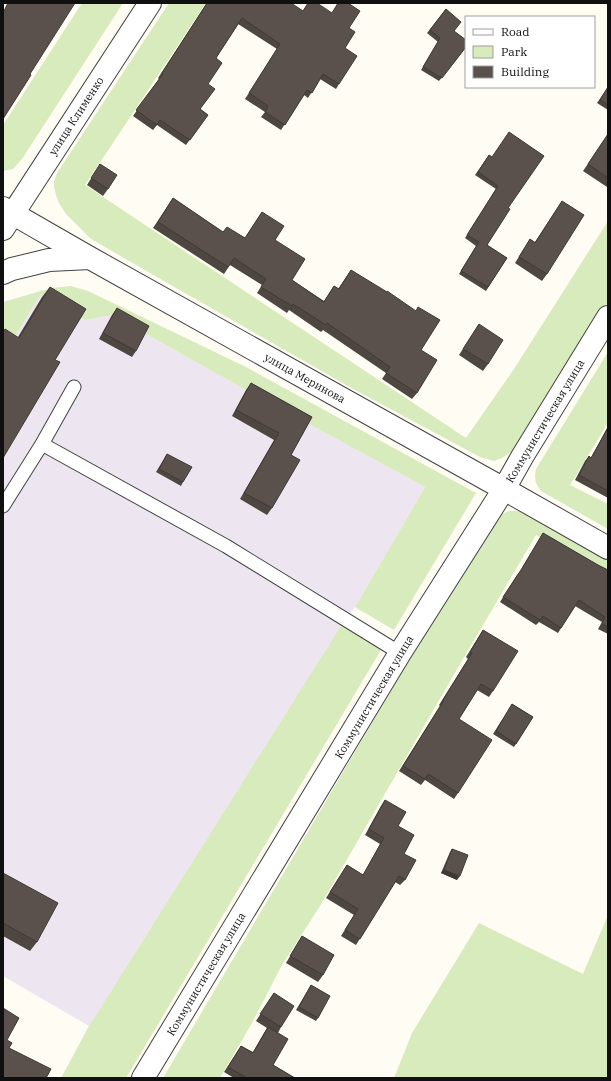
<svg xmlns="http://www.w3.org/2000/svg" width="611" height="1081" viewBox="0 0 611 1081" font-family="'IBM Plex Serif',serif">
<rect width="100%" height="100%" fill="#fffcf4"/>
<path fill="#ede5ef" d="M 41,294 L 85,320 L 112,315 L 246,390 L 425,487 L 355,607 L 342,624 L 89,1026 L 3,976 L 3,338 L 11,343 Z"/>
<path fill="#d7ebbc" d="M 82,3 L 123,3 L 22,159 L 13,169 L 3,171 L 3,125 Z
M 169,3 L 206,3 L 85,185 L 466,438 L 514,369 L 608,221 L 608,302 L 514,450 L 502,458 L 494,461 L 480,457 L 355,390 L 183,292 L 91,239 L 66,214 L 59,203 L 56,195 L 54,187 L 54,181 L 57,173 Z
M 71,286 L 88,291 L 246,367 L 476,493 L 394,630 L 355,607 L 425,487 L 246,390 L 112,315 L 85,320 L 41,294 L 11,343 L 3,338 L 3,302 L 51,288 Z
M 608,352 L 608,423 L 570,485 L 608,504 L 608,529 L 541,491 C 535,483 534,478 536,469 Z
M 509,511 L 520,511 L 531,516 L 608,559 L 608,574 L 536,535 L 460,664 L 320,906 L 282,965 L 252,1023 L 220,1078 L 163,1078 L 356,750 L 491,522 L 498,516 Z
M 342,624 L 381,650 L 126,1078 L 61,1078 L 89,1026 Z
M 608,915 L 608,1078 L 394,1078 L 412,1033 L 479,923 L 583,974 Z"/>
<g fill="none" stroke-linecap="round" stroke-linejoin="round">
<defs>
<path id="service" d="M 42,444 L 226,546 L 400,653
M 3,506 L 42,444 L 74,387"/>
<path id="minor" d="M 3,208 L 90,258 L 504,489 L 608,548
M 3,229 L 150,3
M 3,273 L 12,269 L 49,260 L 90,258
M 143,1078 L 400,653 L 504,489 L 522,457 L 608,317"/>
</defs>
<use href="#service" stroke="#434343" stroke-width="15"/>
<use href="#minor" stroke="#434343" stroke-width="24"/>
<use href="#service" stroke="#fff" stroke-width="13"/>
<use href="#minor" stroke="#fff" stroke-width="22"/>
</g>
<path fill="#4d4641" d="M 207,3 L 303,11 L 349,28 L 339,84 L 336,89 L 320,79 L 308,98 L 304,95 L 281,130 L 261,117 L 265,112 L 245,99 L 277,49 L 238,24 L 216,58 L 200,109 L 208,115 L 186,145 L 157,125 L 153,130 L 133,116 L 159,79 L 158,78 Z
M 446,9 L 454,31 L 466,47 L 439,81 L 421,70 L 438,42 L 427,33 Z
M 608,87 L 608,110 L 597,103 Z
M 608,134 L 608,185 L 607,187 L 583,171 Z
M 489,155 L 508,208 L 487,245 L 507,258 L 486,291 L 459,274 L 476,246 L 465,238 L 496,189 L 475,175 Z
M 100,164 L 108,189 L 103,196 L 87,185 Z
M 173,198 L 223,232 L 245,238 L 262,212 L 275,240 L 292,280 L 324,301 L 334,286 L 338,289 L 351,270 L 421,350 L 417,393 L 412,399 L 382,379 L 386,373 L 323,330 L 321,332 L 289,310 L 287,313 L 257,293 L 262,285 L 230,265 L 224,274 L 153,228 Z
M 562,201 L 547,274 L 542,281 L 515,263 L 530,239 L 535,242 Z
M 50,287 L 55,360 L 18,337 L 42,297 Z
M 117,308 L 136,351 L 132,357 L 99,339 L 112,315 Z
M 479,324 L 488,364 L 483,371 L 459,355 Z
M 251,383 L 312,417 L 291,455 L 272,508 L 267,515 L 240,499 L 274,440 L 232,416 L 246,390 Z
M 608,426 L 608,498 L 575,480 L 585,461 L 589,456 L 591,458 Z
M 167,454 L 183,482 L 181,486 L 156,472 Z
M 543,533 L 598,565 L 608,570 L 608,634 L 598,629 L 602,622 L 575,606 L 558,633 L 539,622 L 536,625 L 500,602 L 517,575 L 521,570 Z
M 483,630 L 493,691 L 489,697 L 477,690 L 459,719 L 458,793 L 454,799 L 425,780 L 421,785 L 399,771 L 440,706 L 439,705 L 468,659 L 466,657 Z
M 512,704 L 533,717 L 514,747 L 493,734 Z
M 385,800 L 398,826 L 404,854 L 405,880 L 400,885 L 395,882 L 356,945 L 341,936 L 354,915 L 326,898 L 347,865 L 363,875 L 380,844 L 365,835 L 381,806 Z
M 452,849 L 457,880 L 441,873 L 450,852 Z
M 3,873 L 37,942 L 30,951 L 3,936 Z
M 302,936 L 323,975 L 318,982 L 286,963 Z
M 311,985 L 318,1018 L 316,1021 L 296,1010 Z
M 274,993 L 281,1027 L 278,1033 L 273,1065 L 295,1078 L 234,1078 L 224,1072 L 241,1046 L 253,1052 L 267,1028 L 256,1021 Z"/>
<path fill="#3f3935" d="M 444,870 L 460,876 L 457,880 L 441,873 Z"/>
<path fill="#5a514c" stroke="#3f3935" d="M 8,3 L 75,3 L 30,74 L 31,75 L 3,119 L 3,13 Z
M 207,3 L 291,3 L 303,11 L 308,3 L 317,3 L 332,13 L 338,3 L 348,3 L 360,11 L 349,28 L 355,32 L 345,48 L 357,56 L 339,84 L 323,74 L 312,93 L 307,90 L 285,125 L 265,112 L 268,106 L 249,93 L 280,44 L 242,18 L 216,58 L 222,63 L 208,84 L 215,89 L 200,109 L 208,115 L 190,140 L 160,120 L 157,125 L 136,110 L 163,74 L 162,73 Z
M 446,9 L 461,22 L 454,31 L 466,40 L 466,47 L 442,78 L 423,67 L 440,38 L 430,30 Z
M 608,87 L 608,105 L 600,100 Z
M 509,132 L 544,156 L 508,208 L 510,209 L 487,245 L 507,258 L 488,287 L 461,271 L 479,242 L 467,235 L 498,186 L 478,172 L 489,155 L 492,157 Z
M 608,134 L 608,178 L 588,164 Z
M 100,164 L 117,175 L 108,189 L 91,178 Z
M 173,198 L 223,232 L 227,227 L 245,238 L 262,212 L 284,226 L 275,240 L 305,259 L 292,280 L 324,302 L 334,286 L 339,289 L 351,270 L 387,292 L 387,291 L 416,311 L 418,307 L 440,320 L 421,350 L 437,360 L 417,393 L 386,373 L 390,367 L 327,323 L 326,325 L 293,304 L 292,306 L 261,287 L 266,279 L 234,258 L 228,267 L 158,222 Z
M 562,201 L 584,215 L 547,274 L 519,257 L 530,239 L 535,243 Z
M 50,287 L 86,309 L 55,360 L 60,362 L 3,458 L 3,333 L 5,329 L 19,338 Z
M 117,308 L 149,326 L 136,351 L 103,333 Z
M 479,324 L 503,340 L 488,364 L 463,349 Z
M 251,383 L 312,417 L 291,455 L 300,460 L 272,508 L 244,493 L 279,433 L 236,410 Z
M 608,428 L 608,491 L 579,475 L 589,456 L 591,458 Z
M 167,454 L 192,467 L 183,482 L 159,469 Z
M 543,533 L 598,565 L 608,570 L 608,627 L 602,624 L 605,617 L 579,600 L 561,628 L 543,616 L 540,620 L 503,597 L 521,570 Z
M 483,630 L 518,651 L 493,691 L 481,684 L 459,719 L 492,740 L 458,793 L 428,774 L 425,779 L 403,766 L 444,700 L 443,700 L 472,653 L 470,652 Z
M 512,704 L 533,717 L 516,744 L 496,731 Z
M 385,800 L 406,812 L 398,826 L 414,835 L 404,854 L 416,860 L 405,880 L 399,876 L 360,939 L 345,930 L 358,909 L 330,892 L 347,865 L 363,875 L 384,838 L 369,829 Z
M 452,849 L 468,855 L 460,876 L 444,870 Z
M 3,873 L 58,903 L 37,942 L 3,923 Z
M 302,936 L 334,955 L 323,975 L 290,956 Z
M 311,985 L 330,996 L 318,1018 L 299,1007 Z
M 274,993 L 294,1006 L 281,1027 L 260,1014 Z
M 3,1008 L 19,1018 L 7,1040 L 12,1043 L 9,1048 L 51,1069 L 46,1078 L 3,1078 Z
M 268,1027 L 288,1039 L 273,1065 L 295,1078 L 247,1078 L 228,1067 L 241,1046 L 253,1053 Z"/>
<g text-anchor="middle" stroke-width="4" stroke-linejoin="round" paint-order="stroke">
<g font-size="11" fill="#101010" stroke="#fff">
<text transform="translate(76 116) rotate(-57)" y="4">улица Клименко</text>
<text transform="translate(305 378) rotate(29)" y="4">улица Меринова</text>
<text transform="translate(545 421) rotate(-59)" y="4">Коммунистическая улица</text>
<text transform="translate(374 697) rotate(-59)" y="4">Коммунистическая улица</text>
<text transform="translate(206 974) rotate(-59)" y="4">Коммунистическая улица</text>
</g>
</g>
<rect width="611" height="1081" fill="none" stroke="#101010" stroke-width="8"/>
<rect x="465" y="16" width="130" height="72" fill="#ffffff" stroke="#9f9f9f"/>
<rect x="473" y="29" width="20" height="6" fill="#ffffff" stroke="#9f9f9f"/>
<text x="501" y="36" font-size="12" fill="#101010">Road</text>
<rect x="473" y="46" width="20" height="12" fill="#d7ebbc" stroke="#9f9f9f"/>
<text x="501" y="56" font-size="12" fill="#101010">Park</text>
<rect x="473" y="66" width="20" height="12" fill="#5a514c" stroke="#9f9f9f"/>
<text x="501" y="76" font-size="12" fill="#101010">Building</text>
</svg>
